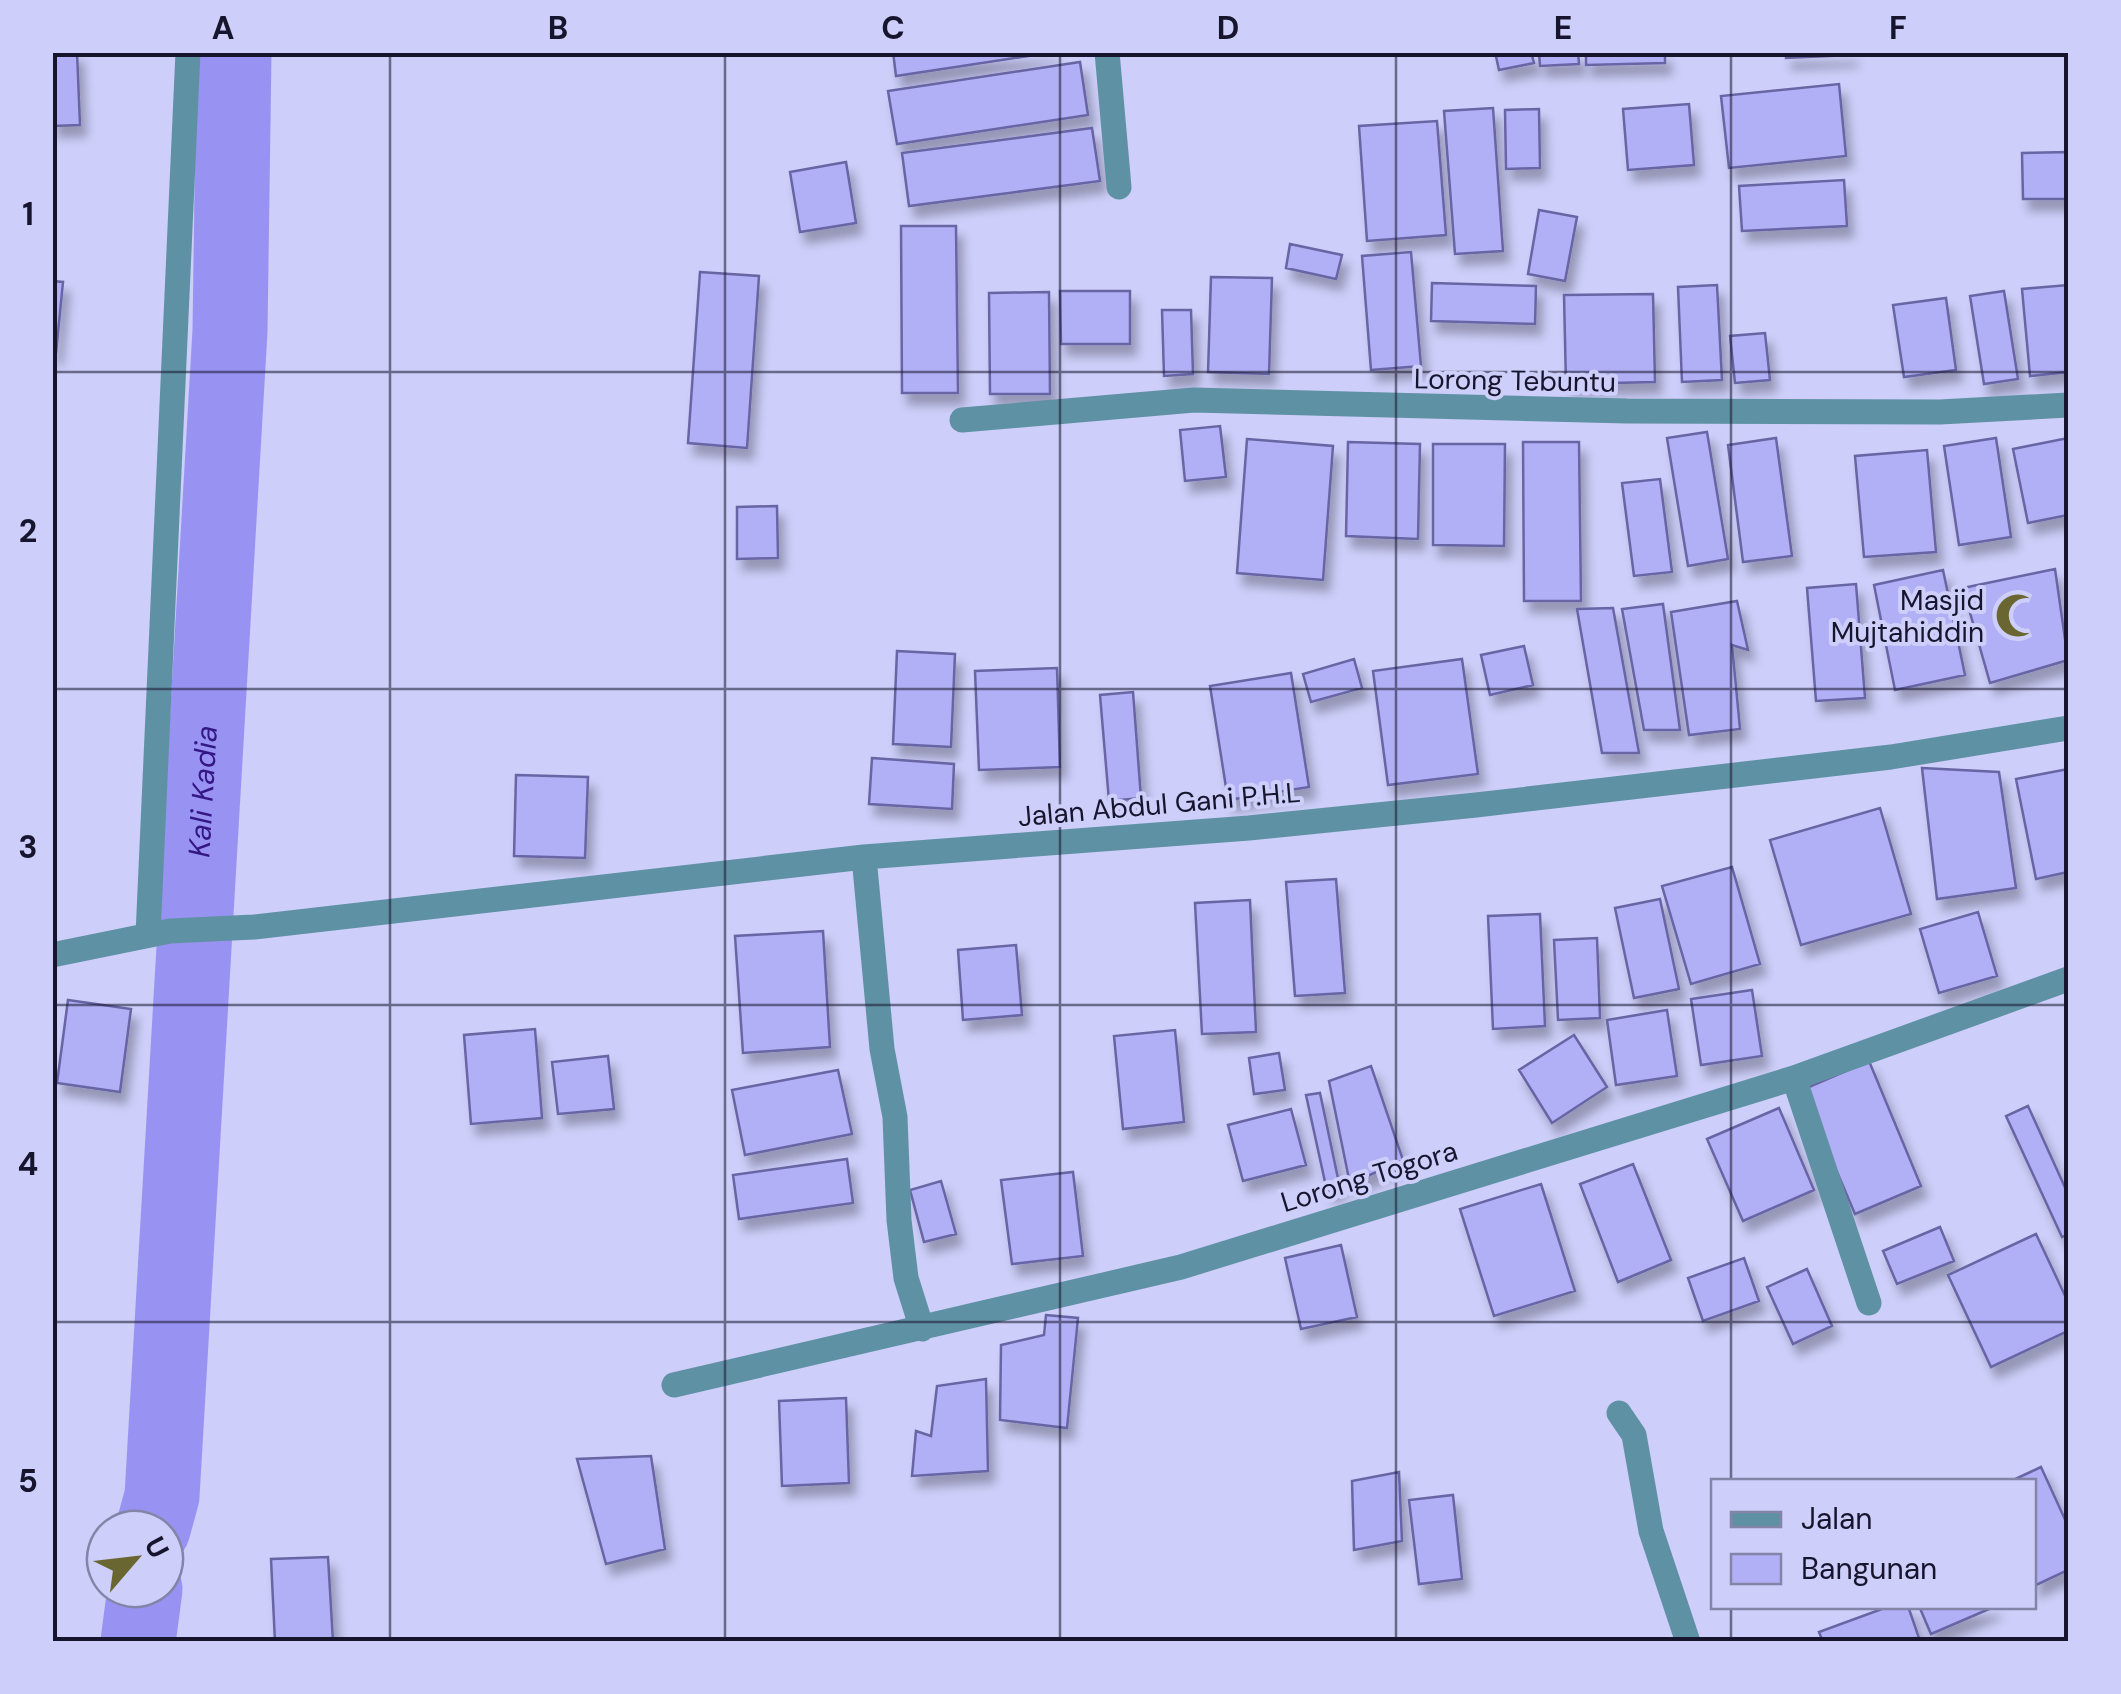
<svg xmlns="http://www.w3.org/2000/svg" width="2121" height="1694" viewBox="0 0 2121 1694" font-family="'DM Sans',sans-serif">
<defs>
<filter id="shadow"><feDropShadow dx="6" dy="11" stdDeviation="5" flood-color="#0004"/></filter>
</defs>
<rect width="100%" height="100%" fill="#cdcef9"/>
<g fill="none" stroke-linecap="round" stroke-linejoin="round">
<g stroke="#9893f2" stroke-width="75">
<path id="s1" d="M 153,1529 L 162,1496 L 230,331 L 234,52"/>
<path d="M 138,1642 L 145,1589"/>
</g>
</g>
<path fill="#b1aff5" stroke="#6865a5" stroke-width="2.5" filter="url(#shadow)" d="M 52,52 L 77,52 L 80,125 L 52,126 Z
M 893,52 L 1055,52 L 896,76 Z
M 1495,52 L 1531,52 L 1534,63 L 1499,70 Z
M 1539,52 L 1578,52 L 1579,64 L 1540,66 Z
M 1586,52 L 1665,52 L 1665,63 L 1586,65 Z
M 1786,52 L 1851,52 L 1851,55 L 1786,58 Z
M 1080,62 L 1088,115 L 897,144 L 888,91 Z
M 1839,84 L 1846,156 L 1729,168 L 1721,96 Z
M 1689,104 L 1694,165 L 1628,170 L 1623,109 Z
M 1493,108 L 1503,251 L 1455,254 L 1444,111 Z
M 1539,109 L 1540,168 L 1506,169 L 1505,110 Z
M 1437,121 L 1446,235 L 1367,241 L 1359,126 Z
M 1092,128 L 1100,181 L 909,206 L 902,153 Z
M 2068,152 L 2068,199 L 2023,199 L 2022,153 Z
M 846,162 L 856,223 L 800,232 L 790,172 Z
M 1844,180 L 1847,226 L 1742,231 L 1739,186 Z
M 1539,210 L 1577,217 L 1565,281 L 1528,274 Z
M 901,226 L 956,226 L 958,393 L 902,393 Z
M 1290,244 L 1342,255 L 1336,279 L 1286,268 Z
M 1411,252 L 1421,366 L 1371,370 L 1362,256 Z
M 700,272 L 759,276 L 747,448 L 688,443 Z
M 1211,277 L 1272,278 L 1269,374 L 1208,372 Z
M 52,281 L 63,282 L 56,353 L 52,353 Z
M 1432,283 L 1536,286 L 1535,324 L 1431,321 Z
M 1717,285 L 1722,380 L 1682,382 L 1678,287 Z
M 2068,285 L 2068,372 L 2030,376 L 2022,289 Z
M 1060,291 L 1130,291 L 1130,344 L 1061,344 Z
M 2004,291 L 2018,379 L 1984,384 L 1970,296 Z
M 1049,292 L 1050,394 L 990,394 L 989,293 Z
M 1653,294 L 1655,382 L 1566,384 L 1564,295 Z
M 1946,298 L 1956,370 L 1904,377 L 1893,305 Z
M 1162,310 L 1191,310 L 1193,374 L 1164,376 Z
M 1765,333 L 1770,380 L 1735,383 L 1730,336 Z
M 1220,426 L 1226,477 L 1185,481 L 1180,430 Z
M 1707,432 L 1728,559 L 1688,566 L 1667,438 Z
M 1776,438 L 1792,556 L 1743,562 L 1728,445 Z
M 1996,438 L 2011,537 L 1959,545 L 1944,446 Z
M 2068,438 L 2068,515 L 2028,523 L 2013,449 Z
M 1247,439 L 1333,446 L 1323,580 L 1237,573 Z
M 1348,442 L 1420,444 L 1418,539 L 1346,536 Z
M 1523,442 L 1579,442 L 1581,601 L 1524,601 Z
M 1433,444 L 1505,444 L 1504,546 L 1433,545 Z
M 1927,450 L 1936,552 L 1864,557 L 1855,456 Z
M 1660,479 L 1672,572 L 1634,576 L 1622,483 Z
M 777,506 L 778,558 L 737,559 L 737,507 Z
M 2055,569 L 2068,660 L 1990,683 L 1963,588 Z
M 1943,570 L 1965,675 L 1895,690 L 1874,585 Z
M 1856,584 L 1865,698 L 1816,701 L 1807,588 Z
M 1737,601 L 1748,650 L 1732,645 L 1740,729 L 1689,735 L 1671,612 Z
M 1663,604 L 1680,730 L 1644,730 L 1622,609 Z
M 1613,608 L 1639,753 L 1602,753 L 1577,609 Z
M 1524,646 L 1533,685 L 1490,695 L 1481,655 Z
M 897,651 L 955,654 L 951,747 L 893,744 Z
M 1354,659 L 1362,688 L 1311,702 L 1303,674 Z
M 1462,659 L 1478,774 L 1388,785 L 1373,671 Z
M 1057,668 L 1060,767 L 979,770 L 975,671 Z
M 1291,673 L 1309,787 L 1228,800 L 1210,686 Z
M 1133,692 L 1141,798 L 1109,801 L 1100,695 Z
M 872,758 L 954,764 L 952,809 L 869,804 Z
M 1922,768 L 1999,772 L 2016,888 L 1937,899 Z
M 2068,769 L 2068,872 L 2036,879 L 2016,779 Z
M 516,775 L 588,777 L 585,858 L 514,856 Z
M 1880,808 L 1911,914 L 1801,945 L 1770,840 Z
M 1732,867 L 1760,964 L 1691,984 L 1662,886 Z
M 1336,879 L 1345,993 L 1295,996 L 1286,882 Z
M 1660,899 L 1679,989 L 1634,998 L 1615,908 Z
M 1250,900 L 1256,1032 L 1202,1034 L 1195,903 Z
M 1978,912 L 1997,976 L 1939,993 L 1920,929 Z
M 1540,914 L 1545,1026 L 1493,1029 L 1488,916 Z
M 823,931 L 830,1047 L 743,1053 L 735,936 Z
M 1597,938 L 1600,1018 L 1558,1020 L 1554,940 Z
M 1016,945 L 1022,1015 L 963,1020 L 958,950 Z
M 1752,990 L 1762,1056 L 1701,1065 L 1691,999 Z
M 68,1000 L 131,1009 L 120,1092 L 57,1083 Z
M 1667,1010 L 1677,1076 L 1616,1085 L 1607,1020 Z
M 535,1029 L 542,1118 L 471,1124 L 464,1035 Z
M 1175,1030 L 1184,1122 L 1123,1129 L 1114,1036 Z
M 1574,1035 L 1607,1087 L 1552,1123 L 1519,1070 Z
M 1279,1053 L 1285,1090 L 1254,1094 L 1249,1058 Z
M 608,1056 L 614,1109 L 558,1114 L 552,1062 Z
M 1869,1061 L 1921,1186 L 1855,1214 L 1802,1090 Z
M 1371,1066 L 1403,1160 L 1350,1184 L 1329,1081 Z
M 838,1070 L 852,1134 L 745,1155 L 732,1090 Z
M 1320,1093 L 1340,1188 L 1327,1191 L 1306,1095 Z
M 2028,1106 L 2068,1194 L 2068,1234 L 2062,1237 L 2006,1116 Z
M 1779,1108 L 1814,1190 L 1743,1221 L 1707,1139 Z
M 1291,1109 L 1306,1165 L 1243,1181 L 1228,1125 Z
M 847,1159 L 853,1203 L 739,1219 L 733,1175 Z
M 1633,1164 L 1671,1260 L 1618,1282 L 1580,1184 Z
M 1073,1172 L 1083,1256 L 1012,1264 L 1001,1180 Z
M 941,1181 L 956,1234 L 924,1242 L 910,1190 Z
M 1541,1184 L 1575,1291 L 1494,1316 L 1460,1209 Z
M 1940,1227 L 1954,1261 L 1897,1284 L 1883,1251 Z
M 2036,1234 L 2068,1302 L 2068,1331 L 1991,1367 L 1948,1275 Z
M 1341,1245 L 1357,1317 L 1301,1329 L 1285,1258 Z
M 1744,1258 L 1759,1301 L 1703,1321 L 1688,1278 Z
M 1807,1269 L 1832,1326 L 1793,1344 L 1767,1287 Z
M 1046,1315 L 1078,1318 L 1067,1428 L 1000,1420 L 1001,1345 L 1044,1335 Z
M 986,1379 L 988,1471 L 912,1476 L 916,1431 L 931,1436 L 937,1386 Z
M 846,1398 L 849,1483 L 782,1486 L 779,1401 Z
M 651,1456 L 665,1549 L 606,1564 L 577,1459 Z
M 2041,1467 L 2068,1526 L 2068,1570 L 2034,1586 L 2034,1482 L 2009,1482 Z
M 1399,1472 L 1402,1541 L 1354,1550 L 1352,1481 Z
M 1453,1495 L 1462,1579 L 1419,1584 L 1409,1500 Z
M 328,1557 L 333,1642 L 275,1642 L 271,1559 Z
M 1890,1606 L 1908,1606 L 1920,1641 L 1823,1642 L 1819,1632 Z
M 1919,1606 L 1996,1606 L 1931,1634 Z"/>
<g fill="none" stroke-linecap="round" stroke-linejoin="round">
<path stroke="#5f91a5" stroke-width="25" d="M 1107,52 L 1119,187"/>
<path stroke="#5f91a5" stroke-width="25" d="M 962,420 L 1194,400 L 1627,411 L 1940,412 L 2068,405
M 864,857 L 882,1049 L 895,1117 L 899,1220 L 906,1278 L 922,1329
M 148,935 L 188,52
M 52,955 L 170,931 L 254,927 L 864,857 L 1249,828 L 1476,805 L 1891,757 L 2068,728
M 1794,1078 L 1869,1303
M 674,1385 L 1181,1267 L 1794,1078 L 2068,979
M 1619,1413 L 1634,1435 L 1651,1531 L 1688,1642"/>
</g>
<path fill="none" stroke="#17152e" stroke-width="2.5" stroke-opacity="0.55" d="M 390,52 L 390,1642M 725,52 L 725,1642M 1060,52 L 1060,1642M 1396,52 L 1396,1642M 1731,52 L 1731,1482M 52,372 L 2068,372M 52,689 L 2068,689M 52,1005 L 2068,1005M 52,1322 L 2068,1322M 1731,1606 L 1731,1642"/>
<defs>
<symbol id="mosque-bare" viewBox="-9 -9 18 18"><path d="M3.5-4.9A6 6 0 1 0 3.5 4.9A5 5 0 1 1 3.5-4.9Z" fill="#6a6632" stroke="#cdcef9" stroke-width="2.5" paint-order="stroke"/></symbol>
</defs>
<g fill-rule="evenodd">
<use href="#mosque-bare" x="1986" y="584" width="63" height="63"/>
</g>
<g text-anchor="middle" stroke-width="8" stroke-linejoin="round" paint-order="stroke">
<g font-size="28" fill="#17152e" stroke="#cdcef9">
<text transform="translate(1515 380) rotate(1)" y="10">Lorong Tebuntu</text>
<text transform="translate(1159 804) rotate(-5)" y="10">Jalan Abdul Gani P.H.L</text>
<text transform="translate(1369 1176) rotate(-17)" y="10">Lorong Togora</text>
</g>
<g font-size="28" fill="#17152e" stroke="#cdcef9" text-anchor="end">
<text x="1984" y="610">Masjid<tspan x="1984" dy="32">Mujtahiddin</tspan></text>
</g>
<g font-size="30" font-style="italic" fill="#341685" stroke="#cdcef9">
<text dy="10" stroke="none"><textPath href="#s1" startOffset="740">Kali Kadia</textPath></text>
</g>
</g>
<rect width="2121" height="1694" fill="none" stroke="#cdcef9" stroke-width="110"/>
<rect x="1711" y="1479" width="325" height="130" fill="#cdcef9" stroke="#8484a8" stroke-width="2.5"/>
<rect x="1731" y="1512" width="50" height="15" fill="#5f91a5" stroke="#8484a8" stroke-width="2.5"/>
<text x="1801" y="1529" font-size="30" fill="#17152e">Jalan</text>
<rect x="1731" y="1554" width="50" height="30" fill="#b1aff5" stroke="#8484a8" stroke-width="2.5"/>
<text x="1801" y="1579" font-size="30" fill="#17152e">Bangunan</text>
<g transform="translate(135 1559) rotate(62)"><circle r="48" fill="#cdcef9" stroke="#8484a8" stroke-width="2.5"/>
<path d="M0-8L18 38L0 25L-18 38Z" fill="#6a6632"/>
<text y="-15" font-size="28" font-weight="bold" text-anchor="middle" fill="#17152e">U</text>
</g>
<rect x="55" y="55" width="2011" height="1584" fill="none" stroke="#17152e" stroke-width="4"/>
<g font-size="32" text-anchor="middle" font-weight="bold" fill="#17152e">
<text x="223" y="39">A</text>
<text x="558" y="39">B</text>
<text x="893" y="39">C</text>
<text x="1228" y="39">D</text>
<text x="1563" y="39">E</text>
<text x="1898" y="39">F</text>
<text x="28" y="225">1</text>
<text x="28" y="542">2</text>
<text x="28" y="858">3</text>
<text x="28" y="1175">4</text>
<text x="28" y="1492">5</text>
</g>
</svg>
